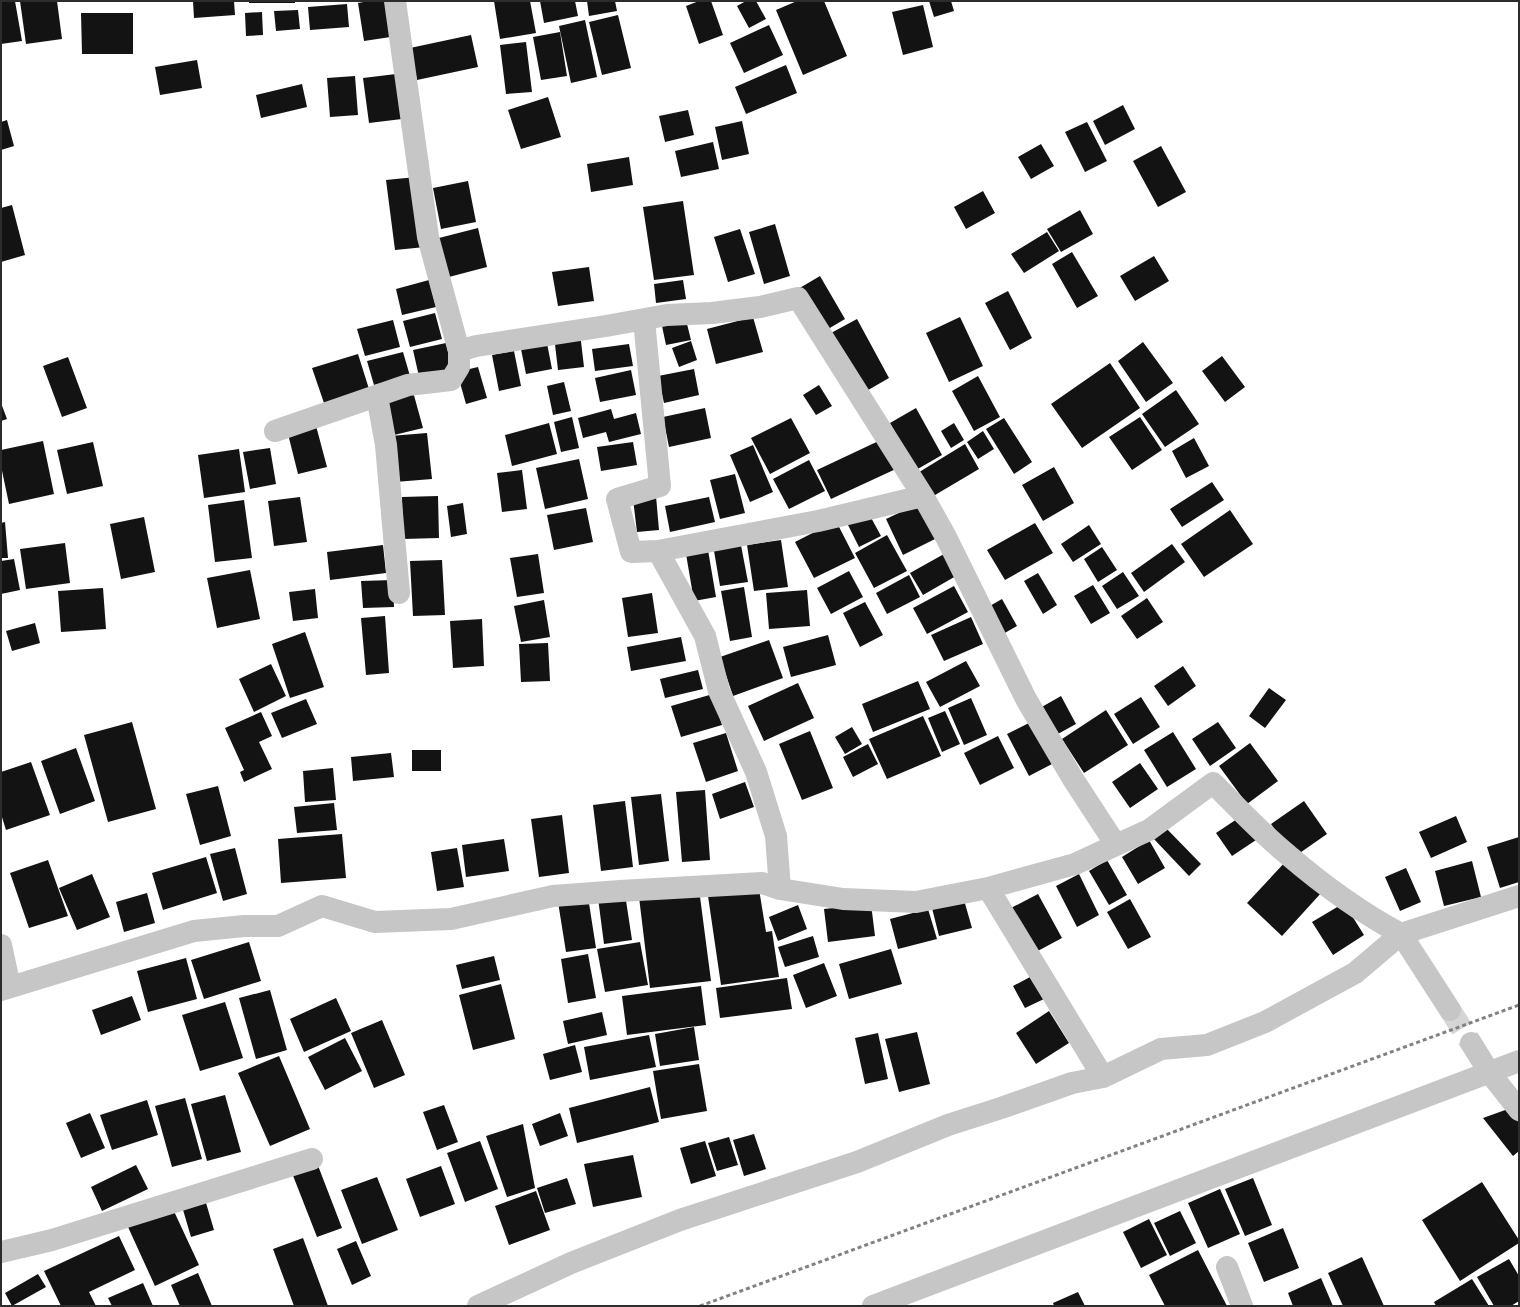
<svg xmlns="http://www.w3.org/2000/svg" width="1520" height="1307" viewBox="0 0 1520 1307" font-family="'Public Sans',sans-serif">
<rect width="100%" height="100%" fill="#fff"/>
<path fill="#131313" d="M 1,1 L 15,1 L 22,41 L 1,44 Z
M 20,1 L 57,1 L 62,39 L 26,44 Z
M 193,1 L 234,1 L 235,15 L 194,18 Z
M 249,1 L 295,1 L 295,3 L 249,3 Z
M 369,1 L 391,1 L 397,36 L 364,41 L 358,3 Z
M 494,1 L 530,1 L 536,33 L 500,39 Z
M 540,1 L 575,1 L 578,16 L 544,23 Z
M 587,1 L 615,1 L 617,11 L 589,16 Z
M 699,1 L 711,1 L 723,35 L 699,44 L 686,6 Z
M 746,1 L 756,1 L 766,19 L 749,28 L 737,6 Z
M 797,1 L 824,1 L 847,56 L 803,75 L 776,10 Z
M 929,1 L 951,1 L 954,11 L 934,17 Z
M 347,4 L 349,27 L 310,30 L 308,7 Z
M 923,5 L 933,47 L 903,55 L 892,12 Z
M 298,10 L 300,29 L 276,31 L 274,11 Z
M 262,12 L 263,35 L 246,36 L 245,13 Z
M 81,13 L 133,13 L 133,54 L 82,54 Z
M 618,15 L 631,68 L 602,75 L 589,22 Z
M 585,20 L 597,77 L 571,83 L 559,26 Z
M 769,25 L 783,55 L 744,73 L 730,43 Z
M 560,32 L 567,76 L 541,80 L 533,37 Z
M 471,35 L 478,67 L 417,80 L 410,48 Z
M 526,42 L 532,92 L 506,94 L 500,45 Z
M 197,60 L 202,88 L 160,95 L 155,67 Z
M 786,65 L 797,93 L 746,114 L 735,87 Z
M 396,74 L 402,119 L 369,123 L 363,78 Z
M 355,76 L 358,115 L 330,117 L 327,78 Z
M 302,84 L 307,107 L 261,118 L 256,95 Z
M 548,97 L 561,137 L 521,149 L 508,110 Z
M 1123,105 L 1135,129 L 1105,145 L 1093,121 Z
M 688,110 L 694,135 L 665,142 L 659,116 Z
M 7,120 L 14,146 L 1,150 L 1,122 Z
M 742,121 L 749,154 L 722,160 L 715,127 Z
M 1087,122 L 1107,161 L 1085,172 L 1065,132 Z
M 713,142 L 719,169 L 681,177 L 675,151 Z
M 1041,144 L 1054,166 L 1031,179 L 1018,157 Z
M 1161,146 L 1186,192 L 1158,207 L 1133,161 Z
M 629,157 L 633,185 L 591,192 L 587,164 Z
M 416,177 L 425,247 L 395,250 L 386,180 Z
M 468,181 L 476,222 L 441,229 L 433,188 Z
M 983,191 L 995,213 L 966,229 L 954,207 Z
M 683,201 L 694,275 L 654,280 L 643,207 Z
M 12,205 L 25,255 L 1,262 L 1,208 Z
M 1080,210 L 1093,234 L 1061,252 L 1047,229 Z
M 775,224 L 790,276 L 764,284 L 749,232 Z
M 478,228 L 487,267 L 445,278 L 435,239 Z
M 740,229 L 755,274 L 728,282 L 714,237 Z
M 1047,232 L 1059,251 L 1024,273 L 1011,254 Z
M 1072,252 L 1098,296 L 1077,308 L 1052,264 Z
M 1154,256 L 1169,281 L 1135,301 L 1120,276 Z
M 589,267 L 594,301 L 558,306 L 552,272 Z
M 820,276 L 845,319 L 823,332 L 798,289 Z
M 429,280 L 436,307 L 402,315 L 396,289 Z
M 683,280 L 686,299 L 656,303 L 654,284 Z
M 1008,291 L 1032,338 L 1010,350 L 985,303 Z
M 435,313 L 442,339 L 410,347 L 403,321 Z
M 753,317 L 763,352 L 716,364 L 707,329 Z
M 960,317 L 983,366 L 949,382 L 926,333 Z
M 857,319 L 889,378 L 863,393 L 831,333 Z
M 393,320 L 400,347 L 365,356 L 357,329 Z
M 686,320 L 691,340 L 666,345 L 662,326 Z
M 580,333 L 584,367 L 558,370 L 554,336 Z
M 546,338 L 552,369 L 526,374 L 520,344 Z
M 691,341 L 697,360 L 679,367 L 672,348 Z
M 1143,342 L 1173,383 L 1146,402 L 1118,361 Z
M 446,343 L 453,374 L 420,381 L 413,350 Z
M 629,344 L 633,366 L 595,371 L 592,349 Z
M 514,351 L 521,386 L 499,391 L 492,355 Z
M 403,352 L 410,376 L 374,385 L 367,361 Z
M 358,354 L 369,389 L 324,403 L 312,368 Z
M 1222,356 L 1245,387 L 1225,402 L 1202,371 Z
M 68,357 L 87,408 L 62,417 L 43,366 Z
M 1110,363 L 1140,408 L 1082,448 L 1051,404 Z
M 478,367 L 487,398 L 466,404 L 457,372 Z
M 694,369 L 699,395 L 664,403 L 658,376 Z
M 631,370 L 636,395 L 600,402 L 595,378 Z
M 978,376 L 1000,417 L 974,431 L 952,391 Z
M 564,382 L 571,411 L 553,415 L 547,386 Z
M 819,385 L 832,406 L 816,415 L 803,395 Z
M 412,388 L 423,428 L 394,435 L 384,396 Z
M 1176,390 L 1199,424 L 1165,447 L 1142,414 Z
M 1,403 L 7,419 L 1,421 Z
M 705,408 L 711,438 L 669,447 L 663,417 Z
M 916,408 L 942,455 L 916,470 L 890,423 Z
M 611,409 L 614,419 L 636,413 L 641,434 L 609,442 L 606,432 L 583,438 L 578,418 Z
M 572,417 L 579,448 L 561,452 L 554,422 Z
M 1140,417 L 1162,450 L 1132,470 L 1109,437 Z
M 791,418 L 810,453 L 770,474 L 751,438 Z
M 1004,418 L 1032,462 L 1014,474 L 986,429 Z
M 315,422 L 327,467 L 298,474 L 287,430 Z
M 549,423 L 557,454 L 512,466 L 505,435 Z
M 954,423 L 964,440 L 951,448 L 941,431 Z
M 983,431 L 994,449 L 978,459 L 967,442 Z
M 427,433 L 432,479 L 395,482 L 390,436 Z
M 885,438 L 898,468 L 831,499 L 817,470 Z
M 1194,438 L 1209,466 L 1186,478 L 1172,451 Z
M 43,441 L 54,494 L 9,504 L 1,466 L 1,450 Z
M 93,442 L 103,486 L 67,494 L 57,450 Z
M 633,442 L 637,465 L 601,471 L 597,447 Z
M 965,444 L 979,469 L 930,498 L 916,474 Z
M 753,445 L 773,492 L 750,502 L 730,455 Z
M 270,448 L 276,484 L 250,489 L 243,452 Z
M 239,449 L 245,492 L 204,498 L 198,455 Z
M 579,459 L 588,499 L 545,509 L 536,468 Z
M 809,460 L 825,491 L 789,509 L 773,479 Z
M 1054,467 L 1074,503 L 1043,521 L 1022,485 Z
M 522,470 L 527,509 L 502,512 L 497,473 Z
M 735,474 L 745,513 L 720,519 L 710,480 Z
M 1212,482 L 1224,500 L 1182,527 L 1170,509 Z
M 438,496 L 439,538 L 403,539 L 402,497 Z
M 656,496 L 659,530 L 637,532 L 633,499 Z
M 300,497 L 307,542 L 274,546 L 268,501 Z
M 709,497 L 715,522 L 670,532 L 665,506 Z
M 244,500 L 252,558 L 215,562 L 208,505 Z
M 922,502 L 939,537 L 903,555 L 886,519 Z
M 463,503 L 467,534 L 451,537 L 447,506 Z
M 586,508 L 593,542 L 554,550 L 547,515 Z
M 1230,510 L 1253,544 L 1204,577 L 1181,544 Z
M 868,512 L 881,536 L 859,547 L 847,523 Z
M 144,517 L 155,572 L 121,579 L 110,524 Z
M 836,521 L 855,558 L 814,578 L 795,542 Z
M 5,522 L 8,558 L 1,558 L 1,523 Z
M 1035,523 L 1053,553 L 1005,580 L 987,550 Z
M 1089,525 L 1101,544 L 1073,562 L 1061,544 Z
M 887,535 L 907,571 L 874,588 L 855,553 Z
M 740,540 L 748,582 L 720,586 L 713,545 Z
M 781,540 L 788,587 L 754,591 L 747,545 Z
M 65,543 L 70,583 L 26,589 L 20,549 Z
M 1172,544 L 1185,562 L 1144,592 L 1131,573 Z
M 383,545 L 386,573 L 330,580 L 327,552 Z
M 1102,547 L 1117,570 L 1098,582 L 1084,559 Z
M 708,550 L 716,597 L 694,601 L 686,554 Z
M 538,554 L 544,593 L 517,597 L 510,558 Z
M 944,554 L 956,576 L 923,595 L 910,573 Z
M 14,559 L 20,590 L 1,594 L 1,561 Z
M 442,560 L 445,615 L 413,616 L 410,561 Z
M 250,570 L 260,619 L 217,628 L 207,578 Z
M 849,571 L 863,597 L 831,614 L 817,588 Z
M 1123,572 L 1139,596 L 1117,609 L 1102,586 Z
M 1038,573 L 1057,605 L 1043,614 L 1024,581 Z
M 909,575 L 920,597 L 887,614 L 876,593 Z
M 393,580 L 394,607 L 363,608 L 361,581 Z
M 1093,585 L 1110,613 L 1091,624 L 1074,596 Z
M 954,586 L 968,612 L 927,634 L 913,608 Z
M 744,587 L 752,637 L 730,641 L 721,591 Z
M 103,588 L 106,629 L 61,632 L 58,591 Z
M 315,589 L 318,618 L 293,621 L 289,592 Z
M 807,590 L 810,626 L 769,629 L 766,593 Z
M 652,593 L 658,633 L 628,637 L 622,598 Z
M 1147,598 L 1163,622 L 1137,639 L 1121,616 Z
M 1002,599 L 1017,626 L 1003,634 L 988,607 Z
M 544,600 L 550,637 L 521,642 L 514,606 Z
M 865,602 L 883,635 L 860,647 L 843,613 Z
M 385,616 L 389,673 L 366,675 L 361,618 Z
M 971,617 L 983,644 L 944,661 L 931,635 Z
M 482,619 L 484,666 L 453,668 L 450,621 Z
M 35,623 L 40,643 L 12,651 L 6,631 Z
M 305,632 L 324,687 L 290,698 L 272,644 Z
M 828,635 L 836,665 L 791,677 L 783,647 Z
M 681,637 L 686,661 L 631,671 L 627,647 Z
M 769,640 L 783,678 L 733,696 L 720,657 Z
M 548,643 L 550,681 L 521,682 L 519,644 Z
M 966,661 L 980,686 L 940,707 L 926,682 Z
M 271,664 L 286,696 L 254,712 L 239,679 Z
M 1183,666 L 1196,686 L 1168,706 L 1154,686 Z
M 698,670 L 703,689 L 665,698 L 660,679 Z
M 918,681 L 930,709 L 873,732 L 862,704 Z
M 798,683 L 814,718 L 764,741 L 748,706 Z
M 1269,688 L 1286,700 L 1265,728 L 1249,716 Z
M 713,694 L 722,725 L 681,737 L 671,706 Z
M 1061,696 L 1076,724 L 1056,735 L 1040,708 Z
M 1141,697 L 1160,727 L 1133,744 L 1114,714 Z
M 971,698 L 987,735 L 964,745 L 948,708 Z
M 306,699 L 317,724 L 282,738 L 271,713 Z
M 1106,710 L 1128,745 L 1084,773 L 1062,739 Z
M 945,711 L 960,744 L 942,752 L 928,718 Z
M 261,712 L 272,736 L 259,742 L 272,769 L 244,782 L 240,772 L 244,770 L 225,728 Z
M 923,716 L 941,756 L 887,779 L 869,739 Z
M 132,722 L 156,809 L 108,822 L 84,735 Z
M 1031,722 L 1052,764 L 1029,776 L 1007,734 Z
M 1218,722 L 1236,748 L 1210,766 L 1192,739 Z
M 852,727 L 862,744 L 845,754 L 835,737 Z
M 810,731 L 833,788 L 802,800 L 779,744 Z
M 1173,732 L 1196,769 L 1167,787 L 1144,750 Z
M 726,733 L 738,771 L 706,782 L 693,743 Z
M 998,736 L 1014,768 L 980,785 L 964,753 Z
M 1250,743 L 1278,781 L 1247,804 L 1219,766 Z
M 868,744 L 878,764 L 853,777 L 843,757 Z
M 76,748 L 95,801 L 60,814 L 41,761 Z
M 412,750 L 441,750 L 441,771 L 412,771 Z
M 391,753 L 394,777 L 353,781 L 351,757 Z
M 31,762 L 50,815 L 6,830 L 1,814 L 1,772 Z
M 1140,763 L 1158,789 L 1130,808 L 1112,782 Z
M 333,768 L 336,800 L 305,802 L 303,771 Z
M 745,782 L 754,807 L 720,819 L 712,794 Z
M 218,786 L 231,836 L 200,845 L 186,794 Z
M 705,790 L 710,860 L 682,862 L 676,792 Z
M 661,794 L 669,861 L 639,865 L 631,797 Z
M 625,801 L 633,867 L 601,871 L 593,805 Z
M 1304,801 L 1327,834 L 1294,857 L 1271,824 Z
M 334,803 L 337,830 L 297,833 L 294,807 Z
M 562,815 L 569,873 L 539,877 L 531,819 Z
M 1456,816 L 1467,842 L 1431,858 L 1419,832 Z
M 1240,817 L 1256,840 L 1232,856 L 1216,833 Z
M 1165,827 L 1201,864 L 1189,876 L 1153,838 Z
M 342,834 L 346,878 L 281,883 L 278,839 Z
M 1519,837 L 1519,882 L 1500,888 L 1487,847 Z
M 504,839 L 509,871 L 466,877 L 462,845 Z
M 1149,840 L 1165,868 L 1138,884 L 1122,857 Z
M 235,848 L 247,894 L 223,901 L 210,854 Z
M 457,848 L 464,887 L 437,891 L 431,852 Z
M 206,857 L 217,893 L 163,910 L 152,873 Z
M 48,860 L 68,916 L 29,928 L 10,873 Z
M 1107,860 L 1127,895 L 1109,905 L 1089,871 Z
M 1287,860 L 1322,892 L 1282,936 L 1247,903 Z
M 1472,861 L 1481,897 L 1444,906 L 1435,871 Z
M 1406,868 L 1421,902 L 1400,911 L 1385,877 Z
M 92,874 L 110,917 L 77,930 L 59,888 Z
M 1079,874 L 1099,915 L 1077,927 L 1056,886 Z
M 699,889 L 711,981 L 650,988 L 639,897 Z
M 759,889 L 766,932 L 772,931 L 779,977 L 721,985 L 708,896 Z
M 147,893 L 155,923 L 124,932 L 116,902 Z
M 625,894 L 632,940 L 604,944 L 598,898 Z
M 1038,894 L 1062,938 L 1034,953 L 1011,908 Z
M 588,897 L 596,948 L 566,952 L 558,902 Z
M 1130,899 L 1151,937 L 1128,949 L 1107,912 Z
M 964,900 L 972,928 L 939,936 L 932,908 Z
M 1344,903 L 1364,935 L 1333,955 L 1312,922 Z
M 871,904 L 875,936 L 828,942 L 824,909 Z
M 798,905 L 807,929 L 778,941 L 769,917 Z
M 928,909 L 937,939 L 898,949 L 890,919 Z
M 813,936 L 819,957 L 785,967 L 778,947 Z
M 249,942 L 261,981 L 204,999 L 191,960 Z
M 640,942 L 648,985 L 605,992 L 597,949 Z
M 891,949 L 902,984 L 849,999 L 839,964 Z
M 588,954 L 596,998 L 568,1003 L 561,959 Z
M 494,956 L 500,980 L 462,989 L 456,965 Z
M 186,958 L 197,999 L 148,1012 L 137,971 Z
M 824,963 L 837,996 L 806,1008 L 793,975 Z
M 1032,976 L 1044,999 L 1025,1008 L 1013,986 Z
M 787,978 L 792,1009 L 720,1018 L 716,988 Z
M 501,984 L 515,1039 L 473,1050 L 459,995 Z
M 701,986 L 706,1025 L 627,1035 L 622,996 Z
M 270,990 L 287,1050 L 256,1059 L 239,998 Z
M 132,996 L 141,1020 L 101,1035 L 92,1010 Z
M 336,998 L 351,1031 L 304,1052 L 290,1019 Z
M 225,1002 L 243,1058 L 200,1071 L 182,1015 Z
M 1049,1011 L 1069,1043 L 1036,1064 L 1016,1033 Z
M 602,1012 L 607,1035 L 568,1044 L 563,1021 Z
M 382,1020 L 405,1075 L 374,1088 L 351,1033 Z
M 694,1027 L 699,1060 L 660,1066 L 655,1034 Z
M 917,1032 L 930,1084 L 899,1092 L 885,1039 Z
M 878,1033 L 888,1079 L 865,1084 L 855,1038 Z
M 649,1035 L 656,1067 L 590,1080 L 584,1047 Z
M 345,1038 L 362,1071 L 325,1090 L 308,1057 Z
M 575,1045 L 582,1072 L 550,1080 L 543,1054 Z
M 279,1056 L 310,1129 L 270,1146 L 238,1073 Z
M 699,1064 L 707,1111 L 661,1119 L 653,1071 Z
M 650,1087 L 659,1122 L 577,1143 L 569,1108 Z
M 225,1095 L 241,1152 L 207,1161 L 191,1104 Z
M 185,1098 L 202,1159 L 172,1167 L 155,1106 Z
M 147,1100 L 158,1135 L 112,1150 L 100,1115 Z
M 444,1105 L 458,1142 L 437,1150 L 423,1112 Z
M 1508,1109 L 1519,1123 L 1519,1151 L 1513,1156 L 1483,1118 Z
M 90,1113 L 105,1148 L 81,1158 L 66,1123 Z
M 560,1113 L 568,1136 L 540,1146 L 532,1124 Z
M 523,1124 L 535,1188 L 507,1197 L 486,1136 Z
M 754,1134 L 766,1169 L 744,1176 L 733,1140 Z
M 729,1137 L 738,1165 L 717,1171 L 708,1143 Z
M 480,1141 L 498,1189 L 465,1202 L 447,1153 Z
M 705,1141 L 716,1176 L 691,1184 L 680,1148 Z
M 633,1155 L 642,1197 L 593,1207 L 584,1164 Z
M 317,1163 L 342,1228 L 317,1237 L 292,1173 Z
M 136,1165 L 148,1189 L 102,1211 L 91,1187 Z
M 441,1166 L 455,1204 L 420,1217 L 406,1179 Z
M 377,1177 L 398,1230 L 362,1244 L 341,1190 Z
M 567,1178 L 576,1204 L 545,1213 L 537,1188 Z
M 1253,1178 L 1272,1225 L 1245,1236 L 1225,1189 Z
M 1482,1182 L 1519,1240 L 1519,1243 L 1460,1281 L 1422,1220 Z
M 1220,1189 L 1240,1234 L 1208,1248 L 1188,1203 Z
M 536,1191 L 550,1230 L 509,1245 L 495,1206 Z
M 204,1196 L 214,1230 L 191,1237 L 181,1203 Z
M 172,1207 L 199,1265 L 155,1286 L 128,1227 Z
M 1180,1211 L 1196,1243 L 1170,1256 L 1154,1223 Z
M 1149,1219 L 1167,1255 L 1141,1268 L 1123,1232 Z
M 1283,1228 L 1299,1268 L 1264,1282 L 1248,1243 Z
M 119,1236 L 135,1270 L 89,1292 L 96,1306 L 61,1306 L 44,1271 Z
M 303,1238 L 328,1306 L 294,1306 L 273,1249 Z
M 356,1241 L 371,1276 L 352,1285 L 337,1249 Z
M 1198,1250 L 1227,1306 L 1165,1306 L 1149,1275 Z
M 1362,1257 L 1384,1306 L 1343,1306 L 1328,1273 Z
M 1509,1259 L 1519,1276 L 1519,1301 L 1511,1306 L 1494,1306 L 1477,1277 Z
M 198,1273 L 212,1306 L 180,1306 L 171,1285 Z
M 38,1274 L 46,1287 L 12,1306 L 5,1293 Z
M 1321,1278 L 1333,1306 L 1293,1306 L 1288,1293 Z
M 1472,1279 L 1489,1306 L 1436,1306 L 1434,1302 Z
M 143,1283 L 153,1306 L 112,1306 L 108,1298 Z
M 1078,1292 L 1085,1306 L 1054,1306 L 1053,1303 Z"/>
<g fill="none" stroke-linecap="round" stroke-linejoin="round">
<path stroke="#d5d5d5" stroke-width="22" stroke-dasharray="22 11" stroke-linecap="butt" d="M 1450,1010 L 1471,1043"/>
<path stroke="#c6c6c6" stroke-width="22" d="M 644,320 L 660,486 L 617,499 L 631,552 L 658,551 L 705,636 L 719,691 L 756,772 L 776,836 L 780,889
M 459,351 L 476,346 L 606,326 L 667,315 L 712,313 L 760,307 L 798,298 L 923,496 L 946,537 L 1026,699 L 1073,779 L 1116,845
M 377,396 L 386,445 L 399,593
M 275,431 L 408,385 L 451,380 L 459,367 L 459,351 L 428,237 L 395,1
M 658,551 L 818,521 L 923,496
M 988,888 L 1103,1077
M 1,945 L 10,987
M 1,990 L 194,931 L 244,926 L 278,926 L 322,906 L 375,922 L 451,919 L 553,896 L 620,891 L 762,883 L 780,889 L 843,899 L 916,902 L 988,888 L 1075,864 L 1116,845 L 1149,830 L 1213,783 C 1237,807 1261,833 1288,855 C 1323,885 1360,912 1401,934 L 1355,973 L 1265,1022 L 1207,1045 L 1161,1049 L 1103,1077 L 1072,1083 L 1001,1108 L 948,1125 L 857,1162 L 680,1220 L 571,1263 L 478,1306
M 1450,1010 L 1401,934 L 1519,896
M 1471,1043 L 1489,1072 L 1519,1110
M 1,1252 L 52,1240 L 312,1159
M 1227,1267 L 1242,1306
M 873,1306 L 1519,1061"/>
<path stroke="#818181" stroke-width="3" stroke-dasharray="4 3" stroke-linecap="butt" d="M 700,1306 L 1519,1005"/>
</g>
<rect width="1520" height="1307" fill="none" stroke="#2c2c2c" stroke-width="4"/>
</svg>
